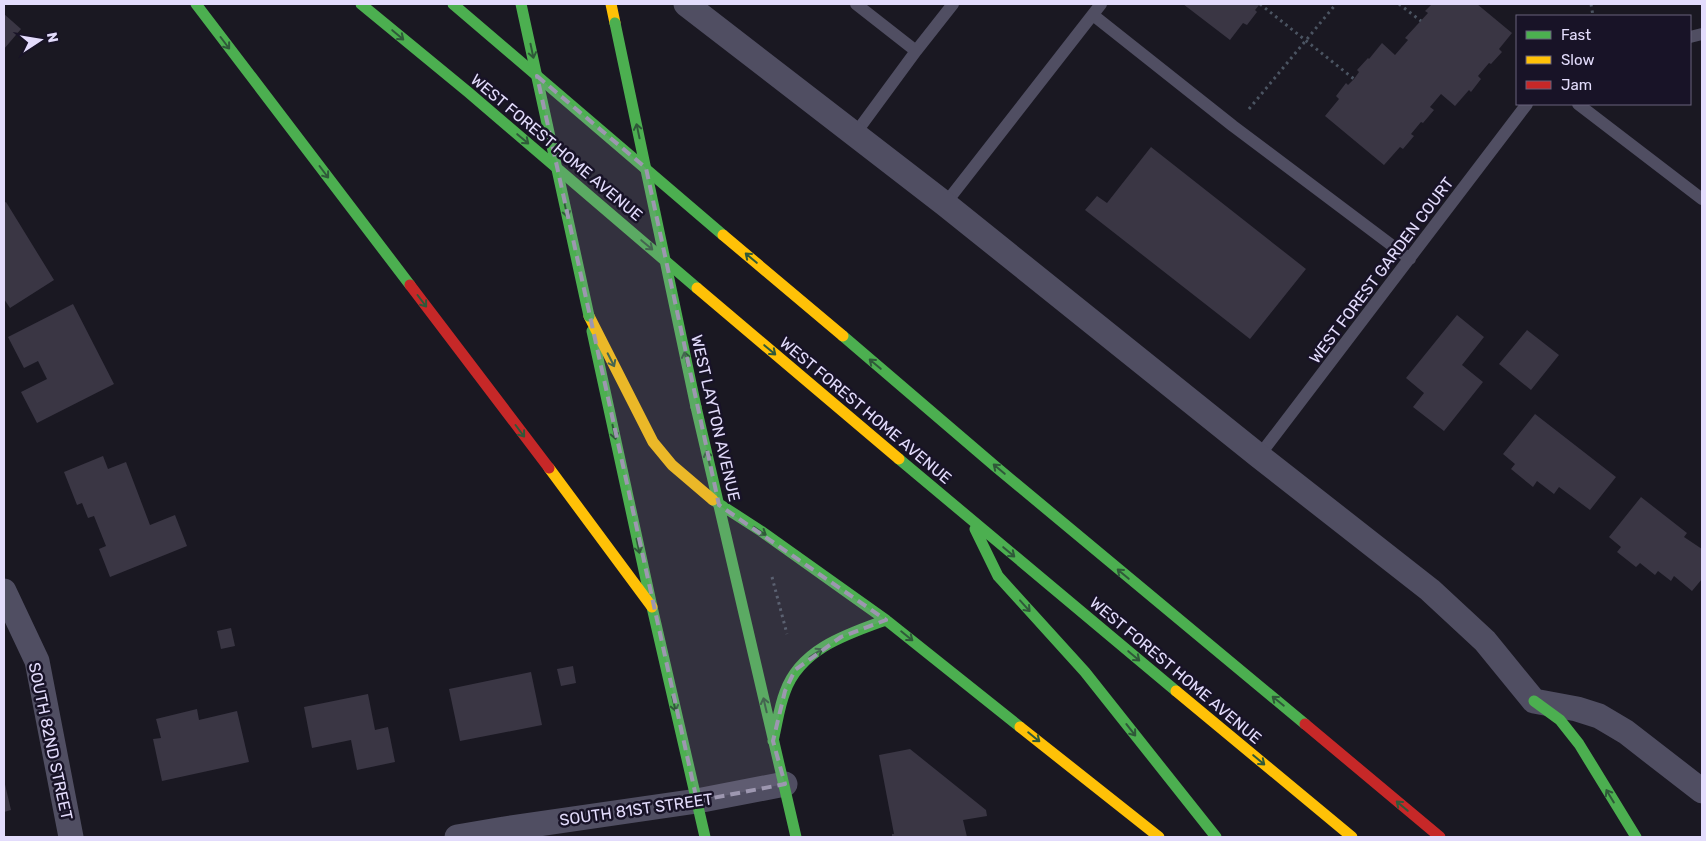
<svg xmlns="http://www.w3.org/2000/svg" width="1706" height="841" viewBox="0 0 1706 841" font-family="Rubik,sans-serif">
<rect width="100%" height="100%" fill="#1a1822"/>
<path fill="#3a3644" d="M 1183,4 L 1260,4 L 1255,10 L 1257,12 L 1247,25 L 1243,23 L 1230,40 Z
M 1432,4 L 1477,4 L 1512,33 L 1499,49 L 1502,52 L 1491,64 L 1489,63 L 1478,76 L 1481,79 L 1471,92 L 1469,90 L 1455,106 L 1441,94 L 1430,107 L 1434,110 L 1423,123 L 1421,122 L 1411,134 L 1414,136 L 1403,149 L 1400,147 L 1384,165 L 1325,116 L 1339,99 L 1336,96 L 1346,83 L 1348,85 L 1354,79 L 1359,72 L 1357,70 L 1368,58 L 1369,59 L 1382,43 L 1395,55 L 1408,40 L 1405,38 L 1428,13 L 1425,11 Z
M 4,14 L 21,29 L 4,49 Z
M 1151,147 L 1306,269 L 1250,339 L 1085,210 L 1097,196 L 1107,203 Z
M 6,202 L 54,280 L 10,308 L 4,299 L 4,203 Z
M 73,304 L 114,384 L 37,423 L 21,392 L 47,379 L 38,361 L 24,368 L 8,337 Z
M 1457,315 L 1484,337 L 1462,365 L 1483,382 L 1444,431 L 1413,407 L 1424,393 L 1406,378 Z
M 1527,330 L 1559,355 L 1531,390 L 1499,364 Z
M 1535,414 L 1616,477 L 1590,510 L 1559,487 L 1554,494 L 1537,481 L 1533,487 L 1511,469 L 1515,464 L 1503,454 Z
M 103,456 L 108,469 L 126,462 L 150,525 L 175,515 L 187,546 L 110,577 L 99,549 L 106,546 L 94,516 L 88,518 L 82,503 L 77,505 L 64,472 Z
M 1641,497 L 1687,533 L 1684,537 L 1702,549 L 1702,579 L 1692,591 L 1674,576 L 1671,581 L 1658,571 L 1655,575 L 1640,563 L 1636,567 L 1617,552 L 1621,547 L 1609,537 Z
M 231,628 L 235,646 L 221,649 L 217,631 Z
M 573,666 L 576,683 L 561,686 L 557,669 Z
M 531,672 L 542,725 L 460,741 L 449,689 Z
M 368,694 L 375,730 L 388,727 L 395,762 L 357,770 L 351,740 L 312,748 L 304,707 Z
M 197,709 L 199,720 L 237,711 L 249,762 L 162,781 L 153,739 L 161,738 L 156,719 Z
M 910,749 L 986,810 L 987,816 L 963,820 L 967,837 L 892,837 L 892,834 L 894,834 L 879,755 Z
M 4,780 L 11,810 L 4,812 Z"/>
<g fill="none" stroke-linecap="round" stroke-linejoin="round">
<path stroke="#4b5462" stroke-width="3" stroke-dasharray="2.5 4" stroke-linecap="butt" d="M 1260,4 L 1354,79
M 1399,4 L 1421,21
M 1591,4 L 1593,16
M 1249,109 L 1336,4
M 772,577 L 787,634"/>
<path stroke="#504e62" stroke-width="12" d="M 856,4 L 916,51 L 953,4
M 1093,15 L 1233,126 L 1410,259
M 1690,37 L 1702,34
M 1578,104 L 1702,199
M 855,134 L 916,51
M 945,204 L 1101,4
M 1259,456 L 1527,104"/>
<path stroke="#504e62" stroke-width="25" d="M 686,4 L 945,204 L 1259,456 L 1430,590 L 1485,641 L 1534,701 L 1577,709 L 1599,716 L 1626,732 L 1702,791
M 4,591 L 37,661 L 71,837
M 457,837 L 504,829 L 697,801 L 785,784"/>
<path stroke="#4caf50" stroke-width="11" d="M 196,4 L 410,285
M 361,4 L 468,92 L 697,288
M 453,4 L 723,235
M 592,331 L 652,607 L 705,837
M 843,336 L 996,467 L 1305,724
M 696,407 L 796,837
M 899,459 L 1176,691
M 713,500 L 761,531 L 886,620 L 1020,727
M 975,529 L 998,576 L 1085,672 L 1216,837
M 1534,701 L 1560,720 L 1579,744 L 1636,837
M 773,741 C 777,725 779,707 785,692 C 800,649 847,634 886,620"/>
<path stroke="#ffc107" stroke-width="11" d="M 611,4 L 615,23
M 723,235 L 843,336
M 697,288 L 899,459
M 589,316 L 653,442 L 672,465 L 713,500
M 549,468 L 652,607
M 1176,691 L 1352,837
M 1020,727 L 1159,837"/>
<path stroke="#c62828" stroke-width="11" d="M 410,285 L 549,468
M 1305,724 L 1440,837"/>
<path stroke="#4caf50" stroke-width="11" d="M 521,4 L 589,316
M 615,23 L 696,407"/>
</g>
<defs><path id="oneway-shaft" d="M-6 0H5M1.5-3L5.5 0L1.5 3" fill="none" stroke-width="1.6" stroke-linecap="round" stroke-linejoin="round" transform="scale(1.25)"/></defs>
<g stroke="#2f5939">
<use href="#oneway-shaft" transform="translate(398 35) rotate(40)"/>
<use href="#oneway-shaft" transform="translate(225 43) rotate(53)"/>
<use href="#oneway-shaft" transform="translate(532 51) rotate(78)"/>
<use href="#oneway-shaft" transform="translate(638 131) rotate(-102)"/>
<use href="#oneway-shaft" transform="translate(523 139) rotate(40)"/>
<use href="#oneway-shaft" transform="translate(324 172) rotate(53)"/>
<use href="#oneway-shaft" transform="translate(566 210) rotate(78)"/>
<use href="#oneway-shaft" transform="translate(647 245) rotate(40)"/>
<use href="#oneway-shaft" transform="translate(751 258) rotate(-140)"/>
<use href="#oneway-shaft" transform="translate(422 301) rotate(53)"/>
<use href="#oneway-shaft" transform="translate(770 350) rotate(40)"/>
<use href="#oneway-shaft" transform="translate(686 359) rotate(-102)"/>
<use href="#oneway-shaft" transform="translate(611 360) rotate(63)"/>
<use href="#oneway-shaft" transform="translate(875 364) rotate(-140)"/>
<use href="#oneway-shaft" transform="translate(520 431) rotate(53)"/>
<use href="#oneway-shaft" transform="translate(614 432) rotate(78)"/>
<use href="#oneway-shaft" transform="translate(708 458) rotate(-103)"/>
<use href="#oneway-shaft" transform="translate(999 469) rotate(-140)"/>
<use href="#oneway-shaft" transform="translate(760 531) rotate(34)"/>
<use href="#oneway-shaft" transform="translate(638 546) rotate(78)"/>
<use href="#oneway-shaft" transform="translate(1009 552) rotate(40)"/>
<use href="#oneway-shaft" transform="translate(1123 574) rotate(-140)"/>
<use href="#oneway-shaft" transform="translate(1025 606) rotate(48)"/>
<use href="#oneway-shaft" transform="translate(907 636) rotate(39)"/>
<use href="#oneway-shaft" transform="translate(816 653) rotate(-33)"/>
<use href="#oneway-shaft" transform="translate(1134 656) rotate(40)"/>
<use href="#oneway-shaft" transform="translate(1278 701) rotate(-141)"/>
<use href="#oneway-shaft" transform="translate(674 704) rotate(77)"/>
<use href="#oneway-shaft" transform="translate(765 705) rotate(-103)"/>
<use href="#oneway-shaft" transform="translate(1131 730) rotate(52)"/>
<use href="#oneway-shaft" transform="translate(1034 737) rotate(39)"/>
<use href="#oneway-shaft" transform="translate(1259 760) rotate(40)"/>
<use href="#oneway-shaft" transform="translate(1610 796) rotate(-121)"/>
<use href="#oneway-shaft" transform="translate(1402 806) rotate(-140)"/>
</g>
<path fill="#9d97b0" fill-opacity="0.2" stroke="#9d97b0" stroke-width="4" stroke-dasharray="10 6" stroke-linejoin="round" d="M 537,76 L 646,168 L 719,505 L 886,620 L 841,637 L 795,670 L 785,691 L 773,741 L 785,784 L 697,801 Z"/>
<g text-anchor="middle" stroke-width="5" stroke-linejoin="round" paint-order="stroke">
<g font-size="16" fill="#e3dcfc" stroke="#181327">
<text transform="translate(557 147) rotate(40)" y="6">WEST FOREST HOME AVENUE</text>
<text transform="translate(1381 270) rotate(-53)" y="6">WEST FOREST GARDEN COURT</text>
<text transform="translate(866 410) rotate(40)" y="6">WEST FOREST HOME AVENUE</text>
<text transform="translate(716 418) rotate(77)" y="6">WEST LAYTON AVENUE</text>
<text transform="translate(1176 670) rotate(40)" y="6">WEST FOREST HOME AVENUE</text>
<text transform="translate(51 741) rotate(78)" y="6">SOUTH 82ND STREET</text>
<text transform="translate(636 809) rotate(-8)" y="6">SOUTH 81ST STREET</text>
</g>
</g>
<rect width="1706" height="841" fill="none" stroke="#e3dcfc" stroke-width="10"/>
<rect x="1516" y="15" width="175" height="90" fill="#181327" stroke="#69637c"/>
<rect x="1526" y="31" width="25" height="8" fill="#4caf50" stroke="#69637c"/>
<text x="1561" y="40" font-size="15" fill="#e3dcfc">Fast</text>
<rect x="1526" y="56" width="25" height="8" fill="#ffc107" stroke="#69637c"/>
<text x="1561" y="65" font-size="15" fill="#e3dcfc">Slow</text>
<rect x="1526" y="81" width="25" height="8" fill="#c62828" stroke="#69637c"/>
<text x="1561" y="90" font-size="15" fill="#e3dcfc">Jam</text>
<g transform="translate(40 40) rotate(78)" stroke="#181327" stroke-width="4" paint-order="stroke">
<path d="M0-4L9 19L0 12L-9 19Z" fill="#e3dcfc"/>
<text y="-8" font-size="14" font-weight="bold" text-anchor="middle" fill="#e3dcfc">N</text>
</g>
</svg>
